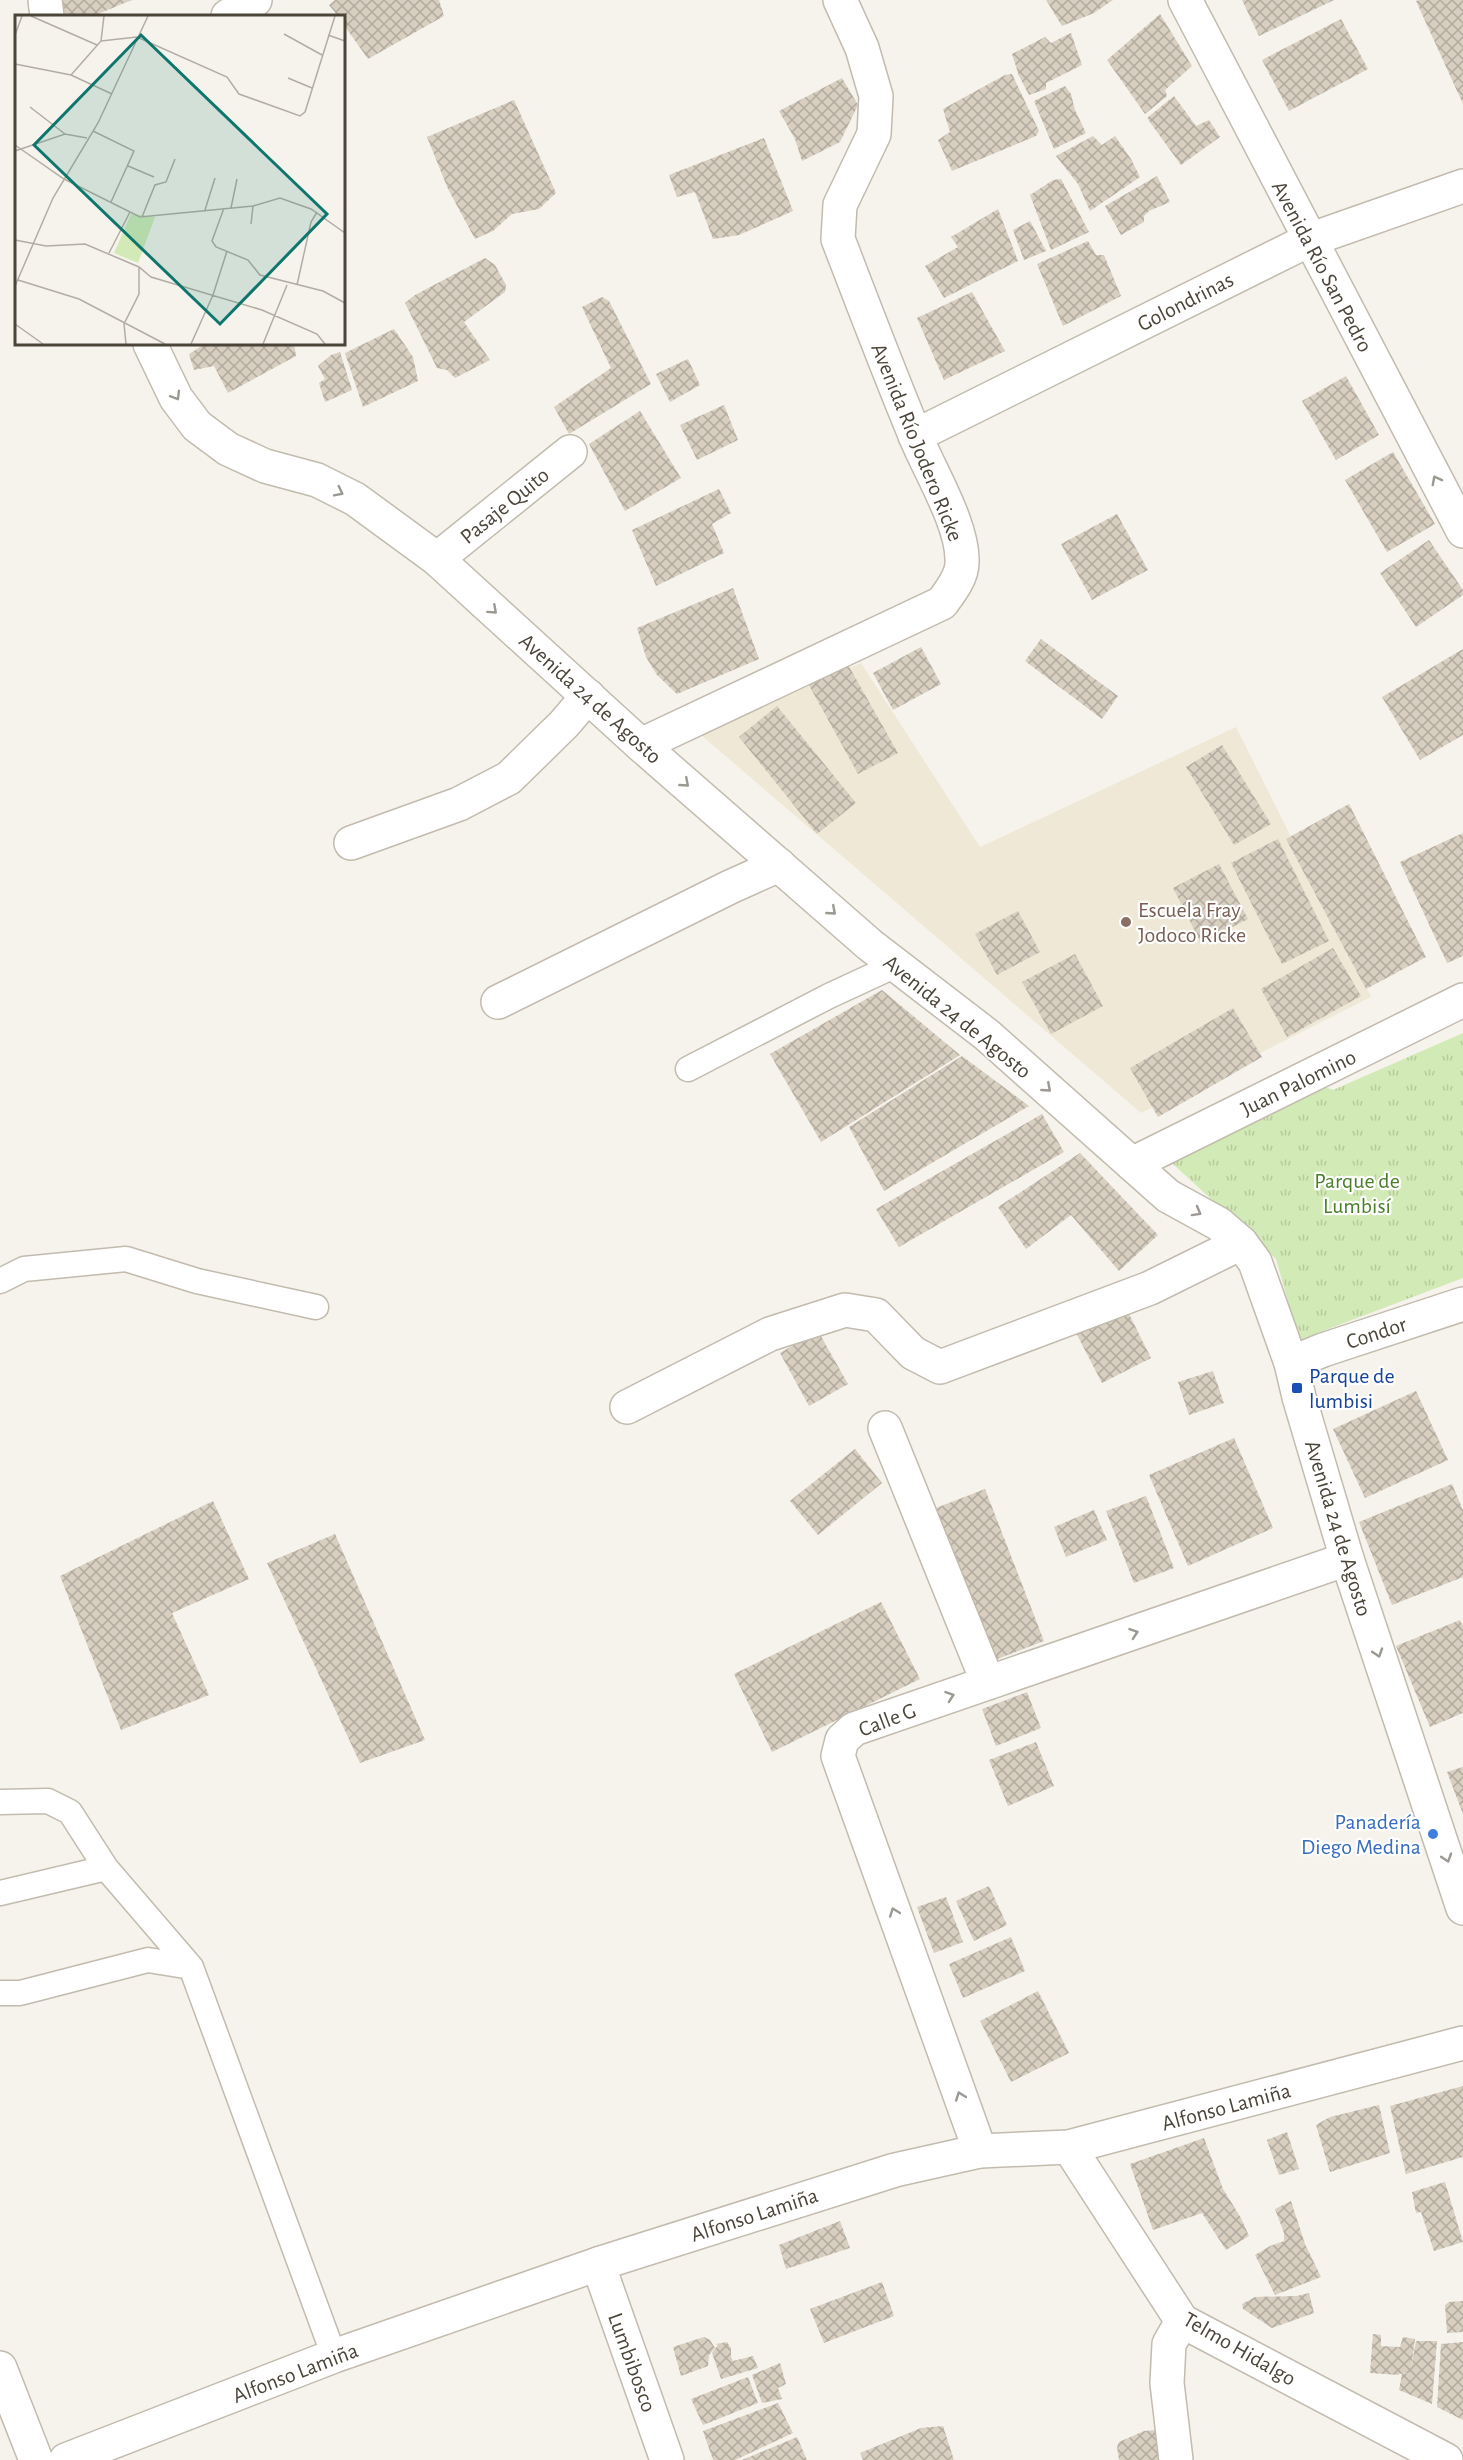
<svg xmlns="http://www.w3.org/2000/svg" width="1463" height="2460" viewBox="0 0 1463 2460" font-family="'Alegreya Sans',sans-serif">
<defs>
<pattern id="park-tufts" width="24" height="20" patternUnits="userSpaceOnUse" patternTransform="scale(1.5)"><rect width="24" height="20" fill="#d2eab5"/><path d="M3 7l-1-3M5 7V3M7 7l1-3M15 17l-1-3M17 17v-4M19 17l1-3" fill="none" stroke="#b6ca9c"/></pattern>
<pattern id="building-cross-hatch" width="8" height="8" patternUnits="userSpaceOnUse" patternTransform="scale(1.5)"><rect width="8" height="8" fill="#d8cfc1"/><path d="M0 0l8 8M0 8l8-8" fill="none" stroke="#b1aa9e"/></pattern>
</defs>
<rect width="100%" height="100%" fill="#f6f3ec"/>
<path fill="#efe8d6" d="M 861,663 L 980,847 L 1236,727 L 1371,997 L 1141,1113 L 700,734 Z"/>
<path fill="url(#park-tufts)" d="M 1463,1033 L 1463,1278 L 1299,1340 L 1276,1259 L 1160,1152 L 1299,1077 L 1333,1090 Z"/>
<path fill="url(#building-cross-hatch)" d="M 59,0 L 132,0 L 93,16 L 66,16 Z
M 335,0 L 439,0 L 444,16 L 368,59 L 344,25 L 344,16 L 338,16 L 329,5 Z
M 1046,0 L 1113,0 L 1094,13 L 1062,26 Z
M 1242,0 L 1334,0 L 1259,36 Z
M 1419,0 L 1463,0 L 1463,104 L 1416,1 Z
M 1160,14 L 1192,66 L 1165,90 L 1167,96 L 1145,114 L 1107,60 Z
M 1341,19 L 1368,69 L 1289,111 L 1262,60 Z
M 1071,33 L 1082,65 L 1046,83 L 1046,89 L 1029,95 L 1019,76 L 1012,54 L 1045,37 L 1051,43 Z
M 1012,74 L 1039,131 L 1036,136 L 952,171 L 938,140 L 950,132 L 943,109 L 1005,75 Z
M 842,78 L 858,105 L 840,142 L 802,161 L 795,139 L 779,111 Z
M 1065,86 L 1071,94 L 1075,110 L 1086,133 L 1054,149 L 1034,101 Z
M 1174,96 L 1196,126 L 1209,120 L 1220,137 L 1181,165 L 1147,118 Z
M 514,100 L 556,193 L 539,209 L 512,214 L 493,231 L 475,239 L 448,189 L 427,137 Z
M 1093,136 L 1102,145 L 1115,136 L 1131,159 L 1140,177 L 1090,211 L 1078,184 L 1056,156 Z
M 764,138 L 793,211 L 739,235 L 713,239 L 695,192 L 677,197 L 669,175 Z
M 1157,176 L 1170,202 L 1149,211 L 1144,216 L 1144,222 L 1121,235 L 1105,206 Z
M 1061,179 L 1089,232 L 1051,250 L 1030,195 L 1053,180 Z
M 998,209 L 1018,261 L 944,298 L 925,266 L 958,247 L 951,237 Z
M 1030,221 L 1046,251 L 1024,260 L 1013,230 Z
M 1088,241 L 1096,255 L 1104,255 L 1121,296 L 1063,326 L 1037,264 Z
M 485,258 L 495,265 L 506,285 L 505,292 L 464,322 L 490,360 L 455,378 L 447,370 L 437,368 L 405,303 L 415,295 Z
M 972,292 L 1005,351 L 944,380 L 917,318 Z
M 602,297 L 609,301 L 651,384 L 569,434 L 554,407 L 611,368 L 582,307 Z
M 394,329 L 413,357 L 418,381 L 363,407 L 345,353 Z
M 205,344 L 294,344 L 296,356 L 228,393 L 214,366 L 194,370 L 189,354 Z
M 340,352 L 352,390 L 325,402 L 319,383 L 325,379 L 318,366 L 331,355 Z
M 688,359 L 700,385 L 670,402 L 656,374 Z
M 1346,376 L 1379,435 L 1336,460 L 1302,401 Z
M 724,405 L 738,440 L 697,460 L 680,425 Z
M 640,411 L 681,478 L 625,511 L 589,444 Z
M 1393,452 L 1435,524 L 1387,552 L 1345,480 Z
M 719,489 L 731,513 L 712,524 L 724,553 L 656,586 L 632,530 Z
M 1117,514 L 1148,570 L 1092,600 L 1061,544 Z
M 1429,540 L 1463,590 L 1463,595 L 1416,627 L 1380,573 Z
M 733,588 L 759,659 L 677,694 L 657,675 L 646,657 L 637,628 Z
M 1041,639 L 1118,696 L 1102,719 L 1025,661 Z
M 921,647 L 941,684 L 893,710 L 873,673 Z
M 1463,649 L 1463,735 L 1420,760 L 1382,697 Z
M 843,656 L 898,753 L 858,774 L 805,678 Z
M 777,706 L 856,803 L 817,834 L 739,737 Z
M 1222,745 L 1271,824 L 1234,845 L 1186,767 Z
M 1349,804 L 1426,957 L 1366,989 L 1286,839 Z
M 1463,833 L 1463,956 L 1447,963 L 1400,862 Z
M 1278,839 L 1329,941 L 1282,964 L 1231,863 Z
M 1219,864 L 1248,919 L 1201,943 L 1173,888 Z
M 1018,911 L 1040,952 L 997,975 L 975,934 Z
M 1333,948 L 1361,996 L 1287,1037 L 1261,989 Z
M 1075,954 L 1103,1006 L 1051,1034 L 1022,982 Z
M 882,990 L 960,1055 L 821,1142 L 770,1054 Z
M 1233,1008 L 1262,1057 L 1158,1117 L 1130,1068 Z
M 962,1056 L 1029,1106 L 884,1191 L 849,1127 Z
M 1042,1114 L 1064,1152 L 899,1247 L 876,1209 Z
M 1080,1153 L 1158,1235 L 1119,1271 L 1071,1215 L 1026,1249 L 998,1207 Z
M 1124,1304 L 1151,1358 L 1102,1383 L 1074,1329 Z
M 818,1331 L 848,1384 L 809,1406 L 780,1353 Z
M 1213,1371 L 1224,1403 L 1189,1415 L 1178,1382 Z
M 1416,1391 L 1448,1460 L 1365,1498 L 1333,1429 Z
M 1234,1438 L 1273,1528 L 1188,1566 L 1149,1475 Z
M 855,1449 L 882,1483 L 818,1535 L 790,1501 Z
M 1452,1484 L 1463,1510 L 1463,1577 L 1392,1605 L 1359,1522 Z
M 985,1489 L 1044,1641 L 995,1660 L 936,1508 Z
M 1146,1496 L 1174,1568 L 1134,1583 L 1106,1511 Z
M 213,1501 L 249,1579 L 172,1613 L 209,1695 L 121,1730 L 60,1576 Z
M 1094,1510 L 1107,1540 L 1066,1557 L 1054,1527 Z
M 335,1534 L 425,1740 L 360,1763 L 267,1563 Z
M 881,1602 L 920,1679 L 772,1752 L 734,1674 Z
M 1460,1620 L 1463,1626 L 1463,1713 L 1430,1727 L 1396,1646 Z
M 1027,1692 L 1041,1728 L 996,1746 L 982,1709 Z
M 1036,1742 L 1054,1786 L 1008,1806 L 989,1760 Z
M 1463,1767 L 1463,1814 L 1447,1772 Z
M 989,1886 L 1007,1925 L 974,1941 L 956,1901 Z
M 946,1897 L 963,1942 L 934,1953 L 917,1907 Z
M 1011,1937 L 1025,1971 L 963,1998 L 949,1964 Z
M 1038,1991 L 1069,2053 L 1011,2082 L 980,2021 Z
M 1463,2086 L 1463,2157 L 1406,2174 L 1390,2106 Z
M 1379,2105 L 1390,2153 L 1330,2172 L 1316,2125 L 1330,2117 Z
M 1287,2132 L 1299,2169 L 1279,2175 L 1267,2140 Z
M 1204,2138 L 1223,2189 L 1241,2218 L 1249,2236 L 1226,2250 L 1202,2213 L 1153,2230 L 1130,2164 Z
M 1445,2182 L 1463,2242 L 1434,2251 L 1421,2212 L 1416,2213 L 1412,2192 Z
M 1291,2201 L 1305,2244 L 1321,2277 L 1275,2295 L 1255,2255 L 1270,2246 L 1284,2241 L 1284,2233 L 1275,2209 Z
M 840,2221 L 850,2248 L 786,2269 L 779,2245 Z
M 882,2282 L 894,2316 L 824,2343 L 810,2309 Z
M 1309,2293 L 1314,2313 L 1272,2328 L 1243,2309 L 1242,2304 L 1255,2297 L 1297,2296 Z
M 1463,2301 L 1463,2332 L 1447,2333 L 1445,2305 L 1449,2302 Z
M 1373,2334 L 1381,2335 L 1381,2346 L 1400,2347 L 1403,2337 L 1415,2339 L 1411,2369 L 1416,2341 L 1437,2341 L 1432,2404 L 1399,2390 L 1402,2374 L 1411,2373 L 1399,2374 L 1399,2375 L 1370,2373 Z
M 704,2337 L 710,2340 L 715,2348 L 709,2355 L 708,2366 L 681,2376 L 673,2347 Z
M 727,2342 L 731,2348 L 731,2357 L 733,2361 L 753,2356 L 758,2368 L 721,2379 L 712,2353 L 718,2345 L 716,2344 Z
M 1463,2342 L 1463,2420 L 1437,2407 L 1441,2344 Z
M 780,2363 L 786,2384 L 778,2388 L 782,2399 L 762,2403 L 752,2375 Z
M 748,2377 L 758,2403 L 703,2425 L 691,2399 Z
M 778,2403 L 793,2433 L 735,2460 L 713,2460 L 703,2431 Z
M 943,2426 L 954,2460 L 863,2460 L 860,2453 L 921,2428 Z
M 1156,2430 L 1168,2460 L 1119,2460 L 1117,2447 L 1119,2442 L 1144,2431 Z
M 797,2437 L 807,2460 L 742,2460 Z"/>
<g fill="none" stroke-linecap="round" stroke-linejoin="round">
<defs>
<path id="service" d="M 688,1069 L 829,996 L 896,965
M 0,1281 L 24,1269 L 126,1259 L 197,1281 L 316,1307
M 0,1802 L 48,1801 L 70,1812 L 106,1868
M 0,1893 L 106,1868 L 191,1967 L 334,2356
M 0,1993 L 20,1993 L 148,1960 L 191,1967"/>
<path id="pedestrian" d="M 1132,1164 L 1463,1000"/>
<path id="minor" d="M 228,16 L 255,0
M 915,436 L 1309,240 L 1463,186
M 437,559 L 570,452
M 641,745 L 942,603 C 950,592 962,577 962,563 C 964,526 929,470 915,435 C 888,370 863,304 838,239 L 840,205 L 874,134 L 876,96 L 862,48 L 840,0
M 351,843 L 459,804 L 509,778 L 564,724 L 588,696
M 498,1002 L 730,887 L 779,865
M 1291,1363 L 1323,1350 L 1463,1304
M 627,1407 L 770,1334 L 845,1310 L 876,1315 L 913,1353 L 940,1367 L 1150,1288 L 1241,1243
M 885,1428 L 988,1683
M 1069,2147 L 1182,2321 L 1446,2460
M 980,2151 L 838,1756 L 842,1740 L 854,1729 L 1347,1559
M 598,2264 L 667,2460
M 0,2368 L 36,2460
M 1176,2460 L 1167,2383 L 1169,2344 L 1182,2321"/>
<path id="tertiary" d="M 45,0 L 47,16
M 1185,0 L 1463,531
M 150,344 L 176,398 L 197,426 L 228,449 L 265,466 L 317,480 L 355,499 L 437,559 L 641,745 L 870,945 L 987,1035 L 1168,1196 L 1219,1224 L 1241,1243 L 1255,1262 L 1291,1363 L 1299,1397 L 1347,1559 L 1463,1908
M 66,2460 L 334,2356 L 598,2264 L 895,2170 L 980,2151 L 1069,2147 L 1463,2043"/>
</defs>
<use href="#service" stroke="#c2bbae" stroke-width="27"/>
<use href="#pedestrian" stroke="#c2bbae" stroke-width="36"/>
<use href="#minor" stroke="#c2bbae" stroke-width="36"/>
<use href="#tertiary" stroke="#c2bbae" stroke-width="36"/>
<use href="#service" stroke="#fff" stroke-width="24"/>
<use href="#pedestrian" stroke="#fff" stroke-width="33"/>
<use href="#minor" stroke="#fff" stroke-width="33"/>
<use href="#tertiary" stroke="#fff" stroke-width="33"/>
</g>
<defs><path id="oneway-chevron" d="M-2-3.5L2.5 0L-2 3.5" fill="none" stroke-width="1.6" stroke-linecap="round" stroke-linejoin="round" transform="scale(1.5)"/></defs>
<g stroke="#9c9892">
<use href="#oneway-chevron" transform="translate(176 396) rotate(59)"/>
<use href="#oneway-chevron" transform="translate(1436 480) rotate(-118)"/>
<use href="#oneway-chevron" transform="translate(339 492) rotate(27)"/>
<use href="#oneway-chevron" transform="translate(493 610) rotate(42)"/>
<use href="#oneway-chevron" transform="translate(685 783) rotate(41)"/>
<use href="#oneway-chevron" transform="translate(832 911) rotate(41)"/>
<use href="#oneway-chevron" transform="translate(1047 1088) rotate(41)"/>
<use href="#oneway-chevron" transform="translate(1197 1212) rotate(29)"/>
<use href="#oneway-chevron" transform="translate(1134 1633) rotate(-19)"/>
<use href="#oneway-chevron" transform="translate(1378 1653) rotate(72)"/>
<use href="#oneway-chevron" transform="translate(950 1696) rotate(-19)"/>
<use href="#oneway-chevron" transform="translate(1447 1858) rotate(72)"/>
<use href="#oneway-chevron" transform="translate(894 1912) rotate(-110)"/>
<use href="#oneway-chevron" transform="translate(960 2096) rotate(-110)"/>
</g>
<circle fill="#8d6e63" stroke="#fff" stroke-width="2" cx="1126" cy="922" r="6"/>
<rect fill="#1a4fb4" stroke="#fff" stroke-width="2" x="1291" y="1382" width="12" height="12" rx="3"/>
<circle fill="#3f7fe0" stroke="#fff" stroke-width="2" cx="1433" cy="1834" r="6"/>
<g text-anchor="middle" stroke-width="4.5" stroke-linejoin="round" paint-order="stroke">
<g font-size="22" fill="#4b4439" stroke="#fff">
<text transform="translate(1323 266) rotate(62)" y="8">Avenida Río San Pedro</text>
<text transform="translate(1185 301) rotate(-27)" y="8">Golondrinas</text>
<text transform="translate(918 442) rotate(68)" y="8">Avenida Río Jodero Ricke</text>
<text transform="translate(504 505) rotate(-39)" y="8">Pasaje Quito</text>
<text transform="translate(591 698) rotate(42)" y="8">Avenida 24 de Agosto</text>
<text transform="translate(958 1016) rotate(39)" y="8">Avenida 24 de Agosto</text>
<text transform="translate(1298 1082) rotate(-26)" y="8">Juan Palomino</text>
<text transform="translate(1376 1332) rotate(-18)" y="8">Condor</text>
<text transform="translate(1339 1528) rotate(73)" y="8">Avenida 24 de Agosto</text>
<text transform="translate(887 1719) rotate(-21)" y="8">Calle G</text>
<text transform="translate(1226 2106) rotate(-15)" y="8">Alfonso Lamiña</text>
<text transform="translate(754 2214) rotate(-18)" y="8">Alfonso Lamiña</text>
<text transform="translate(1240 2348) rotate(30)" y="8">Telmo Hidalgo</text>
<text transform="translate(633 2362) rotate(70)" y="8">Lumbibosco</text>
<text transform="translate(295 2372) rotate(-21)" y="8">Alfonso Lamiña</text>
</g>
<g font-size="22" fill="#785e54" stroke="#fff" text-anchor="start">
<text x="1138" y="917">Escuela Fray<tspan x="1138" dy="25">Jodoco Ricke</tspan></text>
</g>
<g font-size="22" fill="#4a7f2a" stroke="#fff">
<text x="1357" y="1188">Parque de<tspan x="1357" dy="25">Lumbisí</tspan></text>
</g>
<g font-size="22" fill="#164399" stroke="#fff" text-anchor="start">
<text x="1309" y="1383">Parque de<tspan x="1309" dy="25">lumbisi</tspan></text>
</g>
<g font-size="22" fill="#366cbe" stroke="#fff" text-anchor="end">
<text x="1421" y="1829">Panadería<tspan x="1421" dy="25">Diego Medina</tspan></text>
</g>
</g>
<g transform="translate(15 15)">
<rect width="330" height="330" fill="#f6f3ec"/>
<path d="M 116,199 L 140,202 L 123,248 L 99,238 Z" fill="#d2eab5"/>
<path fill="none" stroke="#b2ada4" stroke-width="1.5" d="M 16,1 L 82,30M 269,19 L 307,40M 0,20 L 7,1M 313,20 L 330,26M 86,26 L 122,22 L 212,62 L 224,79 L 285,101 L 290,97 L 320,1M 0,49 L 56,60 L 97,79M 56,60 L 86,26 L 89,1M 273,63 L 297,73M 15,92 L 50,119M 78,116 L 119,136 L 96,187M 0,130 L 49,164 L 125,202 L 238,191 L 265,183 L 296,194 L 330,218M 0,136 L 50,119 L 72,123M 113,151 L 139,162M 209,193 L 197,226 L 201,232 L 233,245 L 245,260 L 308,276 L 330,288M 216,193 L 222,164M 190,195 L 200,163M 127,202 L 140,170 L 151,167 L 160,144M 236,209 L 238,191M 0,225 L 31,231 L 70,229 L 124,252 L 136,262 L 247,295 L 302,319 L 310,329M 94,238 L 115,197M 3,265 L 64,284 L 150,329M 282,270 L 296,207 L 302,197M 0,271 L 38,183 L 83,108 L 133,1M 0,309 L 28,329M 111,329 L 109,309 L 124,279 L 124,252M 176,329 L 198,280 L 212,236M 248,329 L 272,270"/>
<path fill="#0f766e" fill-opacity="0.15" stroke="#0f766e" stroke-width="3" d="M 126,20 L 312,199 L 205,309 L 19,130 Z"/>
<rect width="330" height="330" fill="none" stroke="#4b4439" stroke-width="3"/>
</g>
</svg>
